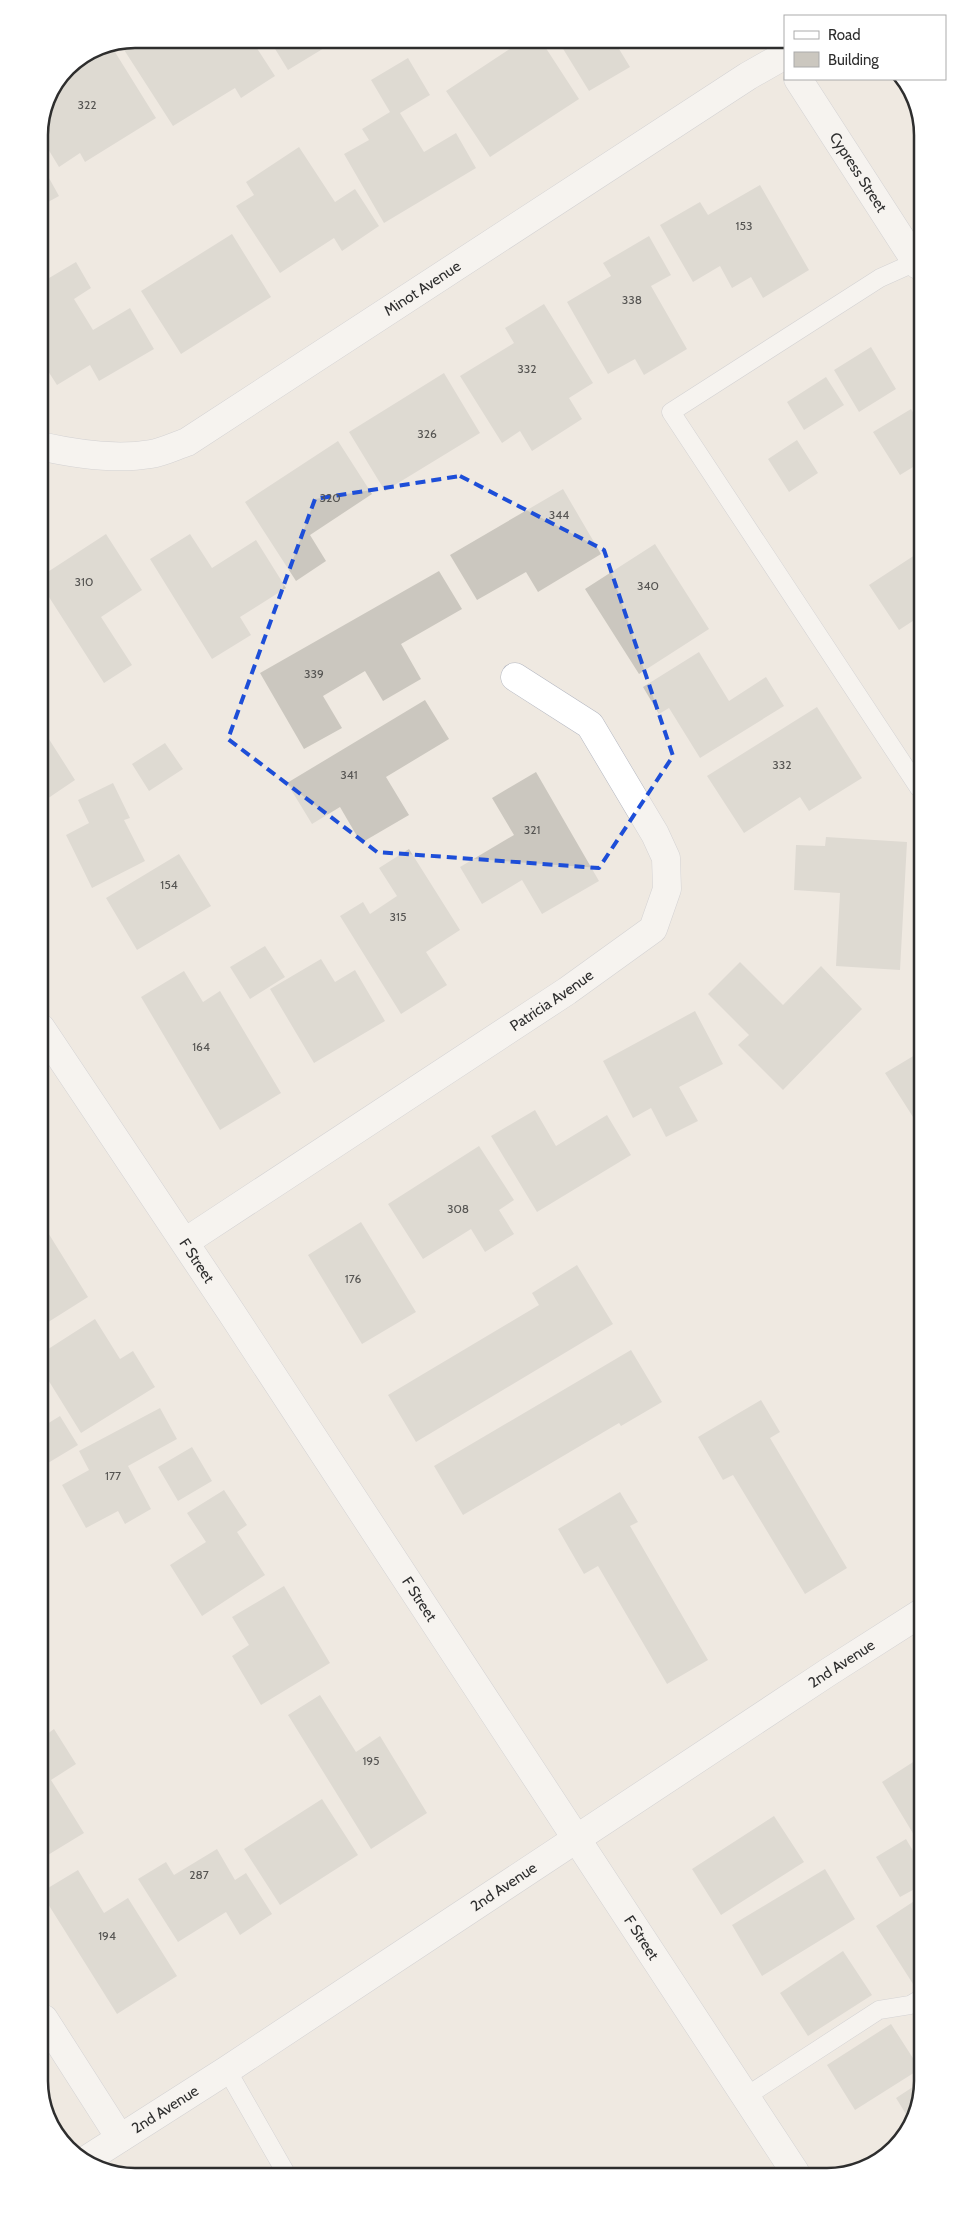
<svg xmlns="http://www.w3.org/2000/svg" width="961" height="2215" viewBox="0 0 961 2215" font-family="Cabin,sans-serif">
<rect width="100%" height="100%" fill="#efe9e1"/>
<path fill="#cbc7bf" d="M 134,39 L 251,39 L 275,76 L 241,98 L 235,88 L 173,126 L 119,42 Z
M 269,39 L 339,39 L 288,70 Z
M 525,39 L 540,39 L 579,99 L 490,157 L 446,91 Z
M 557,39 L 613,39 L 630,67 L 589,91 Z
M 110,44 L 156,118 L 85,162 L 80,153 L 59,167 L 39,134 L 39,128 L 67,66 L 101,45 Z
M 408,58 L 430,95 L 400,113 L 424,152 L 456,133 L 476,168 L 384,223 L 344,154 L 369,140 L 362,129 L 390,112 L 371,80 Z
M 299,147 L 335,202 L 355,189 L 379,226 L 342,251 L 334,238 L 280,273 L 236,206 L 254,195 L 246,182 Z
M 39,160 L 59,196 L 39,207 Z
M 760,185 L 809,270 L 763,298 L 751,277 L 732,288 L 720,266 L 693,282 L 660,225 L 700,202 L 708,215 Z
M 232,234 L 271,297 L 181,354 L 141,291 Z
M 649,236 L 671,275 L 651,286 L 687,349 L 644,375 L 635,359 L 608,374 L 567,302 L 611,276 L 603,263 Z
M 76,262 L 91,288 L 74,299 L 93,330 L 130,308 L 154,349 L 99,381 L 90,365 L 57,385 L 39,357 L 39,284 Z
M 544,304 L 593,383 L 569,398 L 582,419 L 532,451 L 520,431 L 502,443 L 460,376 L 514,343 L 505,328 Z
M 871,347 L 896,389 L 859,412 L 834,370 Z
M 444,373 L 480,433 L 385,491 L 349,432 Z
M 826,377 L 844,405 L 804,430 L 787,402 Z
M 911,409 L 918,421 L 918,464 L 900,475 L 873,432 Z
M 797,440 L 818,473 L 789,492 L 768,459 Z
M 338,441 L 372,494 L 310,535 L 326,561 L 296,581 L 245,502 Z
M 563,489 L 601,554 L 538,592 L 526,572 L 477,600 L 450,555 Z
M 106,534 L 142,590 L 101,617 L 132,665 L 104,683 L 40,583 L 40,577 Z
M 190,534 L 212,568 L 256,540 L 286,588 L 240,617 L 251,635 L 212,659 L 150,559 Z
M 655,544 L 709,629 L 639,674 L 585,589 Z
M 918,553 L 919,617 L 899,630 L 869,585 Z
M 439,571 L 462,609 L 401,644 L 421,679 L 383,701 L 365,671 L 323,696 L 342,728 L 304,749 L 260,673 Z
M 699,652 L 729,701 L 766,677 L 784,706 L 700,758 L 669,708 L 659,714 L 643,687 Z
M 425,700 L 449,739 L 386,777 L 409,815 L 361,843 L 340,807 L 312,824 L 287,783 Z
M 817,707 L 862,778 L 809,811 L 800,797 L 744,833 L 707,776 Z
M 40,725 L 75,780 L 41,803 Z
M 165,743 L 183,769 L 149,791 L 132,764 Z
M 536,772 L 599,881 L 542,914 L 522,880 L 482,904 L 460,867 L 514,835 L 492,798 Z
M 113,783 L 130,818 L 124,820 L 145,861 L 92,888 L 66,835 L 89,823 L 78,800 Z
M 826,837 L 907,842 L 900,970 L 836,966 L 840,893 L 794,890 L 796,845 L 825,846 Z
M 409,849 L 460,930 L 426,952 L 447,985 L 401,1014 L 340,916 L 363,902 L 370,914 L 397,896 L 379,868 Z
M 179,854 L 211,906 L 137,950 L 106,898 Z
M 265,946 L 285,977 L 250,999 L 230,967 Z
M 321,959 L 335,982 L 355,970 L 385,1021 L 314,1063 L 270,989 Z
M 740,962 L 783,1005 L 821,966 L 862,1009 L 783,1090 L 738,1045 L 749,1035 L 708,994 Z
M 184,971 L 203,1002 L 220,991 L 281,1093 L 220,1130 L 141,997 Z
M 695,1011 L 723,1064 L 679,1087 L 698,1121 L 666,1137 L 651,1108 L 633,1118 L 603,1061 Z
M 920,1052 L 920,1128 L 885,1073 Z
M 535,1110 L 556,1146 L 607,1115 L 631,1155 L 537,1212 L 491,1136 Z
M 479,1146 L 514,1200 L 499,1210 L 514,1234 L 485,1252 L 471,1229 L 423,1259 L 388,1204 Z
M 361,1222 L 416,1312 L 362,1344 L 308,1255 Z
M 42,1223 L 88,1297 L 42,1326 Z
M 577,1265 L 613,1324 L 416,1442 L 388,1395 L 539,1305 L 532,1293 Z
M 95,1319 L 120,1359 L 133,1351 L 155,1387 L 81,1433 L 42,1370 L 42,1353 Z
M 631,1350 L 662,1402 L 621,1426 L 619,1423 L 463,1515 L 434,1466 Z
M 761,1400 L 780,1432 L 770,1438 L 847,1568 L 805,1594 L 733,1475 L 723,1480 L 698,1437 Z
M 160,1408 L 177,1439 L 128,1466 L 151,1509 L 125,1524 L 118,1511 L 86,1528 L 62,1485 L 89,1470 L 79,1451 Z
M 60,1416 L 78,1445 L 48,1463 L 42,1454 L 42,1427 Z
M 192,1447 L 212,1481 L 178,1501 L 158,1467 Z
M 224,1490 L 247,1525 L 237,1532 L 265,1575 L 202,1616 L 170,1565 L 206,1542 L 187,1513 Z
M 620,1492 L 638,1522 L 630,1526 L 708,1660 L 667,1684 L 598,1566 L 584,1574 L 558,1529 Z
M 284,1586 L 330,1663 L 261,1705 L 232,1656 L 249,1645 L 232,1617 Z
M 320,1695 L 356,1752 L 380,1736 L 427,1813 L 371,1849 L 288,1715 Z
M 54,1729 L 76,1764 L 51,1780 L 84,1833 L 43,1858 L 43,1737 Z
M 921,1757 L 922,1837 L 917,1840 L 882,1782 Z
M 322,1799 L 358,1855 L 280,1905 L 244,1849 Z
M 774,1816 L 804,1862 L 721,1915 L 692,1869 Z
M 906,1839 L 922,1866 L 922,1885 L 900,1897 L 876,1857 Z
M 217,1849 L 235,1880 L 246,1873 L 272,1914 L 240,1935 L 226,1912 L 178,1942 L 138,1879 L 166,1862 L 174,1875 Z
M 825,1869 L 855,1919 L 762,1976 L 732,1925 Z
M 78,1870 L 104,1913 L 128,1898 L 177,1976 L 117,2014 L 43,1896 L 43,1891 Z
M 922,1896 L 922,1979 L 913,1984 L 876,1926 Z
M 843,1951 L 872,1995 L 808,2036 L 780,1993 Z
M 891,2024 L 920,2069 L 855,2110 L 827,2065 Z
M 922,2081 L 909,2119 L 896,2098 Z
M 904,2134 L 903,2139 L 884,2152 L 882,2148 Z"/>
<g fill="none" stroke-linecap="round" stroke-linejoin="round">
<defs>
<path id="lane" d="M 918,261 L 880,278 L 671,412 L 919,788
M 227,2070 L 287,2175
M 745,2097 L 879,2010 L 910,2005 L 922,1998"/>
<g id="street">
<path id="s1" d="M 798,79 L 918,265"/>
<path id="s2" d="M 40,446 C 75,454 115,460 151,454 C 163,452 175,446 187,442 L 748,76 L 785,55"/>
<path id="s3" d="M 185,1242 L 567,991 L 653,929 L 667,889 L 666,858 L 655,834 L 590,725 L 515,677"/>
<path d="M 44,2019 L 120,2138"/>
</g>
<g id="secondary">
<path id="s4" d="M 41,1028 L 231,1312 L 795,2172"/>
<path id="s5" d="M 86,2160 L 227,2070 L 827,1673 L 921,1613"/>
</g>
</defs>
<use href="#lane" stroke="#b4b7c1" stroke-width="19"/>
<use href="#street" stroke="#b4b7c1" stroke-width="29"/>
<use href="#secondary" stroke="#b4b7c1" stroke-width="29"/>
<use href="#lane" stroke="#fff" stroke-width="18"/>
<use href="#street" stroke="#fff" stroke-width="28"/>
<use href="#secondary" stroke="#fff" stroke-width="28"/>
</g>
<path d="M0 0H961V2215H0ZM 460,476 L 604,550 L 673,756 L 599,868 L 377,852 L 228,739 L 315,499 Z" fill="#efe9e1" fill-opacity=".55" fill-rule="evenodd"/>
<path fill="none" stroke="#1d4ed8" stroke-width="4" stroke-dasharray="10 6" stroke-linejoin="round" d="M 460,476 L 604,550 L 673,756 L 599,868 L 377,852 L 228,739 L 315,499 Z"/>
<g text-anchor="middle" stroke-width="4" stroke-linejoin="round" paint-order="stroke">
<g font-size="12" fill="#555452">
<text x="87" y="109">322</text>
<text x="744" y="230">153</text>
<text x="632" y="304">338</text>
<text x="527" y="373">332</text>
<text x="427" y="438">326</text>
<text x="330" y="502">320</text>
<text x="559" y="519">344</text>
<text x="84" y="586">310</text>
<text x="648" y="590">340</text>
<text x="314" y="678">339</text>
<text x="782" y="769">332</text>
<text x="349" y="779">341</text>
<text x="532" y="834">321</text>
<text x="169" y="889">154</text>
<text x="398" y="921">315</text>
<text x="201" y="1051">164</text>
<text x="458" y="1213">308</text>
<text x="353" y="1283">176</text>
<text x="113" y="1480">177</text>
<text x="371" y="1765">195</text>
<text x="199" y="1879">287</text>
<text x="107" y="1940">194</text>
</g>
<g font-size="15" fill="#2e2e2e" stroke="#fff">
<text dy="5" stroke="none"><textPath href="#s1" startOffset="111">Cypress Street</textPath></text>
<text dy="5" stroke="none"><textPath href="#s2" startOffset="431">Minot Avenue</textPath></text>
<text dy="5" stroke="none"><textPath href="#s3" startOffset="439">Patricia Avenue</textPath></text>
<text dy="5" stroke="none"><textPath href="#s4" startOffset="280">F Street</textPath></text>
<text dy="5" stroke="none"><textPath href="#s4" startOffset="685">F Street</textPath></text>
<text dy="5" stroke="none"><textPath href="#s5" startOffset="904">2nd Avenue</textPath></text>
<text dy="5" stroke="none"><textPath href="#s5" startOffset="499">2nd Avenue</textPath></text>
<text dy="5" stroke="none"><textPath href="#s4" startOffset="1090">F Street</textPath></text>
<text dy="5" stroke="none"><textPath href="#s5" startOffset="94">2nd Avenue</textPath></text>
</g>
</g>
<path d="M0 0H961V2215H0ZM135 48H827A87 87 0 0 1 914 135V2081A87 87 0 0 1 827 2168H135A87 87 0 0 1 48 2081V135A87 87 0 0 1 135 48Z" fill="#fff" fill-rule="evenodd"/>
<path fill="none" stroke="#2e2e2e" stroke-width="2.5" d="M135 48H827A87 87 0 0 1 914 135V2081A87 87 0 0 1 827 2168H135A87 87 0 0 1 48 2081V135A87 87 0 0 1 135 48Z"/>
<rect x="784" y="15" width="162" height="65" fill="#ffffff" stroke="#ababab"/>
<rect x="794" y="31" width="25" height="8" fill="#ffffff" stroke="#ababab"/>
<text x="828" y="40" font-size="15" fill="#2e2e2e">Road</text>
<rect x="794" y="52" width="25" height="15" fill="#cbc7bf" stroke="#ababab"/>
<text x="828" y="65" font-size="15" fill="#2e2e2e">Building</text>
</svg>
